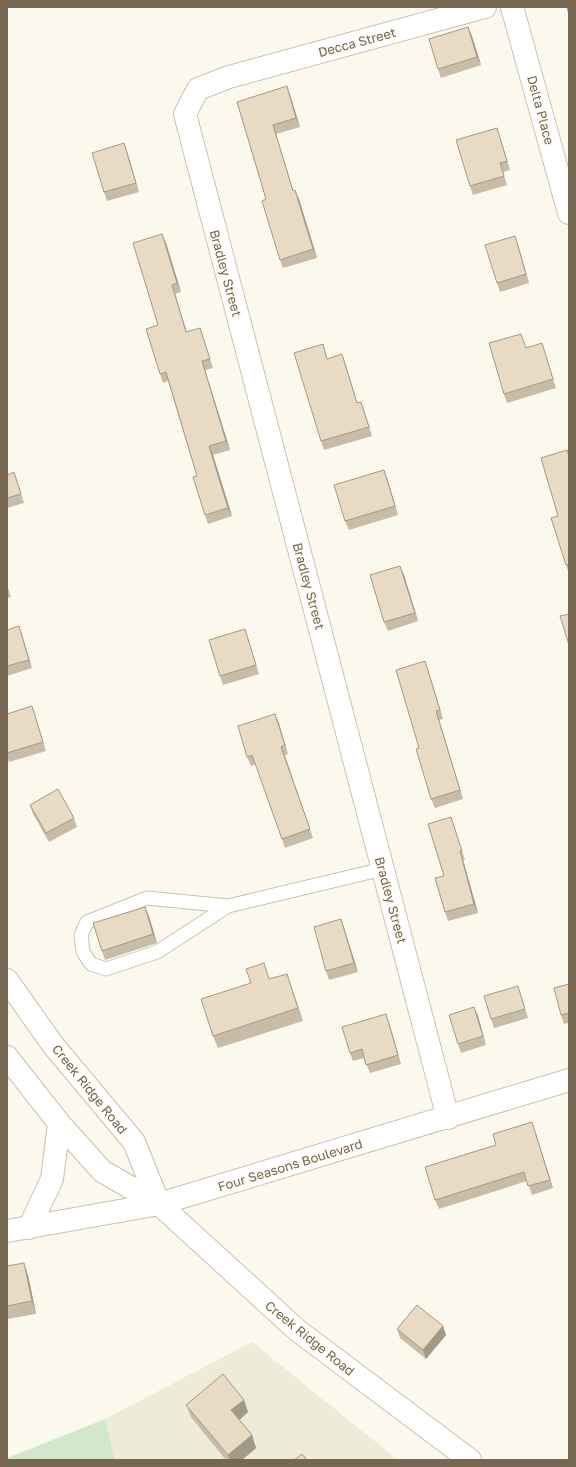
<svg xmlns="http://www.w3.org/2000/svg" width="576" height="1467" viewBox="0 0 576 1467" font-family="'Golos Text',sans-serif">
<rect width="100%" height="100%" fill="#fbf9ed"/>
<path fill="#efebd9" d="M 252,1342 L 398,1460 L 115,1460 L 105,1419 Z"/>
<path fill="#d1e8cc" d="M 105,1419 L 115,1460 L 7,1460 L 7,1458 Z"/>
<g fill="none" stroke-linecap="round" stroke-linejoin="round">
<defs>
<path id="lane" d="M 228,906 L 157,952 L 106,969 L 91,964 L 83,952 L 81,935 L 87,922 L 147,898 L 228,906 L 383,869"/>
<path id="street" d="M 512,7 L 569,213
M 448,1118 L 185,114 L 198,89 L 229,77 L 485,7"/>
<path id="secondary" d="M 7,980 L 53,1045 L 134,1142 L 159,1204
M 7,1057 L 59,1123 L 102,1171 L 159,1204 L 297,1330 L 470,1460
M 29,1228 L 52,1179 L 59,1123
M 7,1231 L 159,1204 L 569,1080"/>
</defs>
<use href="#lane" stroke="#cbc2b1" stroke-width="15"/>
<use href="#street" stroke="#cbc2b1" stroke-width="24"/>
<use href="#secondary" stroke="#cbc1ad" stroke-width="24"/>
<use href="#lane" stroke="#fff" stroke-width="13"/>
<use href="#street" stroke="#fff" stroke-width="22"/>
<use href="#secondary" stroke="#fff" stroke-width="22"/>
</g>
<path fill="#c8bca8" d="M 468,27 L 481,65 L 441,78 L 438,69 Z
M 290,95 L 300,127 L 276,134 L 293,191 L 299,199 L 317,258 L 283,268 L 280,260 L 266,199 L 237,102 Z
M 500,137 L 510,170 L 503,172 L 507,185 L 473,195 L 470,186 Z
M 127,152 L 139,192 L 107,201 L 104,192 Z
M 166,243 L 181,292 L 175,294 L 187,332 L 203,337 L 213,368 L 205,370 L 230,450 L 213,455 L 232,516 L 208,524 L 205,515 L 197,476 L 168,381 L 163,383 L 160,374 L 158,325 Z
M 518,245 L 529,283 L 500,292 L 497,283 Z
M 542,343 L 556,388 L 507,403 L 504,394 L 526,348 Z
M 328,359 L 345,363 L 357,403 L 361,402 L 372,436 L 324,450 L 321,441 Z
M 567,450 L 569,455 L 569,574 L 566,565 L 558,516 Z
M 14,472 L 24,503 L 7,508 L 7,475 Z
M 387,478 L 398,515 L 349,530 L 345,521 Z
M 404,575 L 418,621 L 388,631 L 384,622 Z
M 7,585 L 11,597 L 7,598 Z
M 19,626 L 32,668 L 7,676 L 7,630 Z
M 245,629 L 259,674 L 223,685 L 220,676 Z
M 428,670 L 443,719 L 439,720 L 463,799 L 435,808 L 431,799 L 419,748 Z
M 7,714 L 35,715 L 46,751 L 9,762 L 7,756 Z
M 275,714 L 288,754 L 285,755 L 313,838 L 285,848 L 256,764 L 251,766 L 247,757 Z
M 30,805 L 74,818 L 77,827 L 49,842 L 33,814 Z
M 451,817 L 465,860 L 463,860 L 478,913 L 448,921 L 445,912 L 444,876 Z
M 145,907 L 157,943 L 105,960 L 102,951 Z
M 344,928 L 358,972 L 329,980 L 326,971 Z
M 287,974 L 303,1021 L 218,1048 L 213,1036 L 269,979 Z
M 569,984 L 569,1023 L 564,1024 L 561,1015 Z
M 521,995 L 528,1018 L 494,1028 L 491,1019 Z
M 478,1016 L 486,1045 L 461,1053 L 458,1044 Z
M 389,1023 L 401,1064 L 370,1073 L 364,1058 L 353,1061 L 350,1053 Z
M 535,1131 L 553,1188 L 532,1195 L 527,1181 L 439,1209 L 435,1200 L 496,1145 Z
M 7,1266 L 28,1275 L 36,1314 L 7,1319 Z
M 443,1326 L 446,1335 L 426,1359 L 400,1338 L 397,1329 Z
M 244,1400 L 248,1412 L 239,1420 L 252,1435 L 256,1448 L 242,1460 L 226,1460 L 191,1417 L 186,1405 Z"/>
<path fill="#a39988" d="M 468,27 L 472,36 L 481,65 L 477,57 Z
M 287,86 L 290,95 L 300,127 L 296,118 Z
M 273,125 L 276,134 L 296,200 L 293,191 Z
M 497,128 L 500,137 L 510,170 L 507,161 Z
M 124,143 L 127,152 L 139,192 L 136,183 Z
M 295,190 L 299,199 L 317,258 L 313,249 Z
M 162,234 L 166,243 L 181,292 L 177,283 Z
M 515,236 L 518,245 L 529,283 L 526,274 Z
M 172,285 L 175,294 L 189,341 L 186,332 Z
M 342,354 L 345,363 L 360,412 L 357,403 Z
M 202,361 L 205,370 L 230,450 L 226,441 Z
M 361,402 L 364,410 L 372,436 L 369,427 Z
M 209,446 L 213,455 L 232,516 L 228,508 Z
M 384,470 L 387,478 L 398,515 L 395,506 Z
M 400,566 L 404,575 L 418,621 L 415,613 Z
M 19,626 L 22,635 L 32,668 L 29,660 Z
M 425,661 L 428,670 L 443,719 L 440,710 Z
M 436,711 L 439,720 L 463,799 L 460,790 Z
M 275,714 L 279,723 L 288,754 L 285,745 Z
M 460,851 L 463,860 L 478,913 L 474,904 Z
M 145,907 L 149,916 L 157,943 L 153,934 Z
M 341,919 L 344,928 L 358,972 L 354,963 Z
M 287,974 L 291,986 L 303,1021 L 298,1008 Z
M 474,1007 L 478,1016 L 486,1045 L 483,1036 Z
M 386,1014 L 389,1023 L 401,1064 L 398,1055 Z
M 532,1122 L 535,1131 L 553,1188 L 550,1180 Z
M 24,1263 L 28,1275 L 36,1314 L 32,1301 Z
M 443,1326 L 446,1335 L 426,1359 L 423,1350 Z
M 244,1400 L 248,1412 L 236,1423 L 231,1410 Z
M 252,1435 L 256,1448 L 242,1460 L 230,1460 L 228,1455 Z"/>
<path fill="#e9dbc3" stroke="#a39988" d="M 567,7 L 569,7 L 569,15 Z
M 468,27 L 477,57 L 438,69 L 429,39 Z
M 287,86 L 296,118 L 273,125 L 293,191 L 295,190 L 313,249 L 280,260 L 262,201 L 266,199 L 237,102 Z
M 497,128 L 507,161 L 500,163 L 504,176 L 470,186 L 456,140 Z
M 124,143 L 136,183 L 104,192 L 92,153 Z
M 162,234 L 177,283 L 172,285 L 186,332 L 200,328 L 210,359 L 202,361 L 226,441 L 209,446 L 228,508 L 205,515 L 193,477 L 197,476 L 166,372 L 160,374 L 146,329 L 158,325 L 133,243 Z
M 515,236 L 526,274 L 497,283 L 485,245 Z
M 521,334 L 526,348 L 542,343 L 553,379 L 504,394 L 489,343 Z
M 323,344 L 327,359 L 342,354 L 357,403 L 361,402 L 369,427 L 321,441 L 294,353 Z
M 567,450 L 569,456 L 569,564 L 566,565 L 551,518 L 558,516 L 541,458 Z
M 384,470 L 395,506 L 345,521 L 334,485 Z
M 14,472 L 21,494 L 7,498 L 7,475 Z
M 400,566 L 415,613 L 384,622 L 370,575 Z
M 569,614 L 569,645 L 560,616 Z
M 19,626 L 29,660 L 7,666 L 7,630 Z
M 245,629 L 256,665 L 220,676 L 209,640 Z
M 425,661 L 440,710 L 436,711 L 460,790 L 431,799 L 416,749 L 419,748 L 396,670 Z
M 32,706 L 43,742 L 7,753 L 7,714 Z
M 275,714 L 285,745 L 281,747 L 310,829 L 282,839 L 252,755 L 247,757 L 238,726 Z
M 58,789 L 74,818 L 46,833 L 30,805 Z
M 451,817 L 462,851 L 460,851 L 474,904 L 445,912 L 435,878 L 444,876 L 428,824 Z
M 145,907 L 153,934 L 102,951 L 93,923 Z
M 341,919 L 354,963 L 326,971 L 314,927 Z
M 264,963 L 269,979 L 287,974 L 298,1008 L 213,1036 L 201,999 L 251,983 L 246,969 Z
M 569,984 L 569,1013 L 561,1015 L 554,988 Z
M 518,986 L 525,1009 L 491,1019 L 484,996 Z
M 474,1007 L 483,1036 L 458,1044 L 449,1015 Z
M 386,1014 L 398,1055 L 366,1065 L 362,1049 L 350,1053 L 342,1027 Z
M 532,1122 L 550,1180 L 528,1186 L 524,1172 L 435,1200 L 425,1167 L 496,1145 L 493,1134 Z
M 24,1263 L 32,1301 L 7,1306 L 7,1266 Z
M 417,1305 L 443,1326 L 423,1350 L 397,1329 Z
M 223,1374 L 244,1400 L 231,1410 L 252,1435 L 228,1455 L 186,1405 Z
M 302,1454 L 307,1460 L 294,1460 Z"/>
<g text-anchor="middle" stroke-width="3" stroke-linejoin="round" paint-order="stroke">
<g font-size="13" fill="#756752" stroke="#fefcf4">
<text transform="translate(357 42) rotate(-15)" y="5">Decca Street</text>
<text transform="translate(541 110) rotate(75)" y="5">Delta Place</text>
<text transform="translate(226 273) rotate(75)" y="5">Bradley Street</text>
<text transform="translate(309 586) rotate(75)" y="5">Bradley Street</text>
<text transform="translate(391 900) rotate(75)" y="5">Bradley Street</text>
<text transform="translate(90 1089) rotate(51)" y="5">Creek Ridge Road</text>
<text transform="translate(290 1165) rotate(-17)" y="5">Four Seasons Boulevard</text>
<text transform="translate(310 1338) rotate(39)" y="5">Creek Ridge Road</text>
</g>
</g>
<rect width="576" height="1467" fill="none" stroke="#756752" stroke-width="16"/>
</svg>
